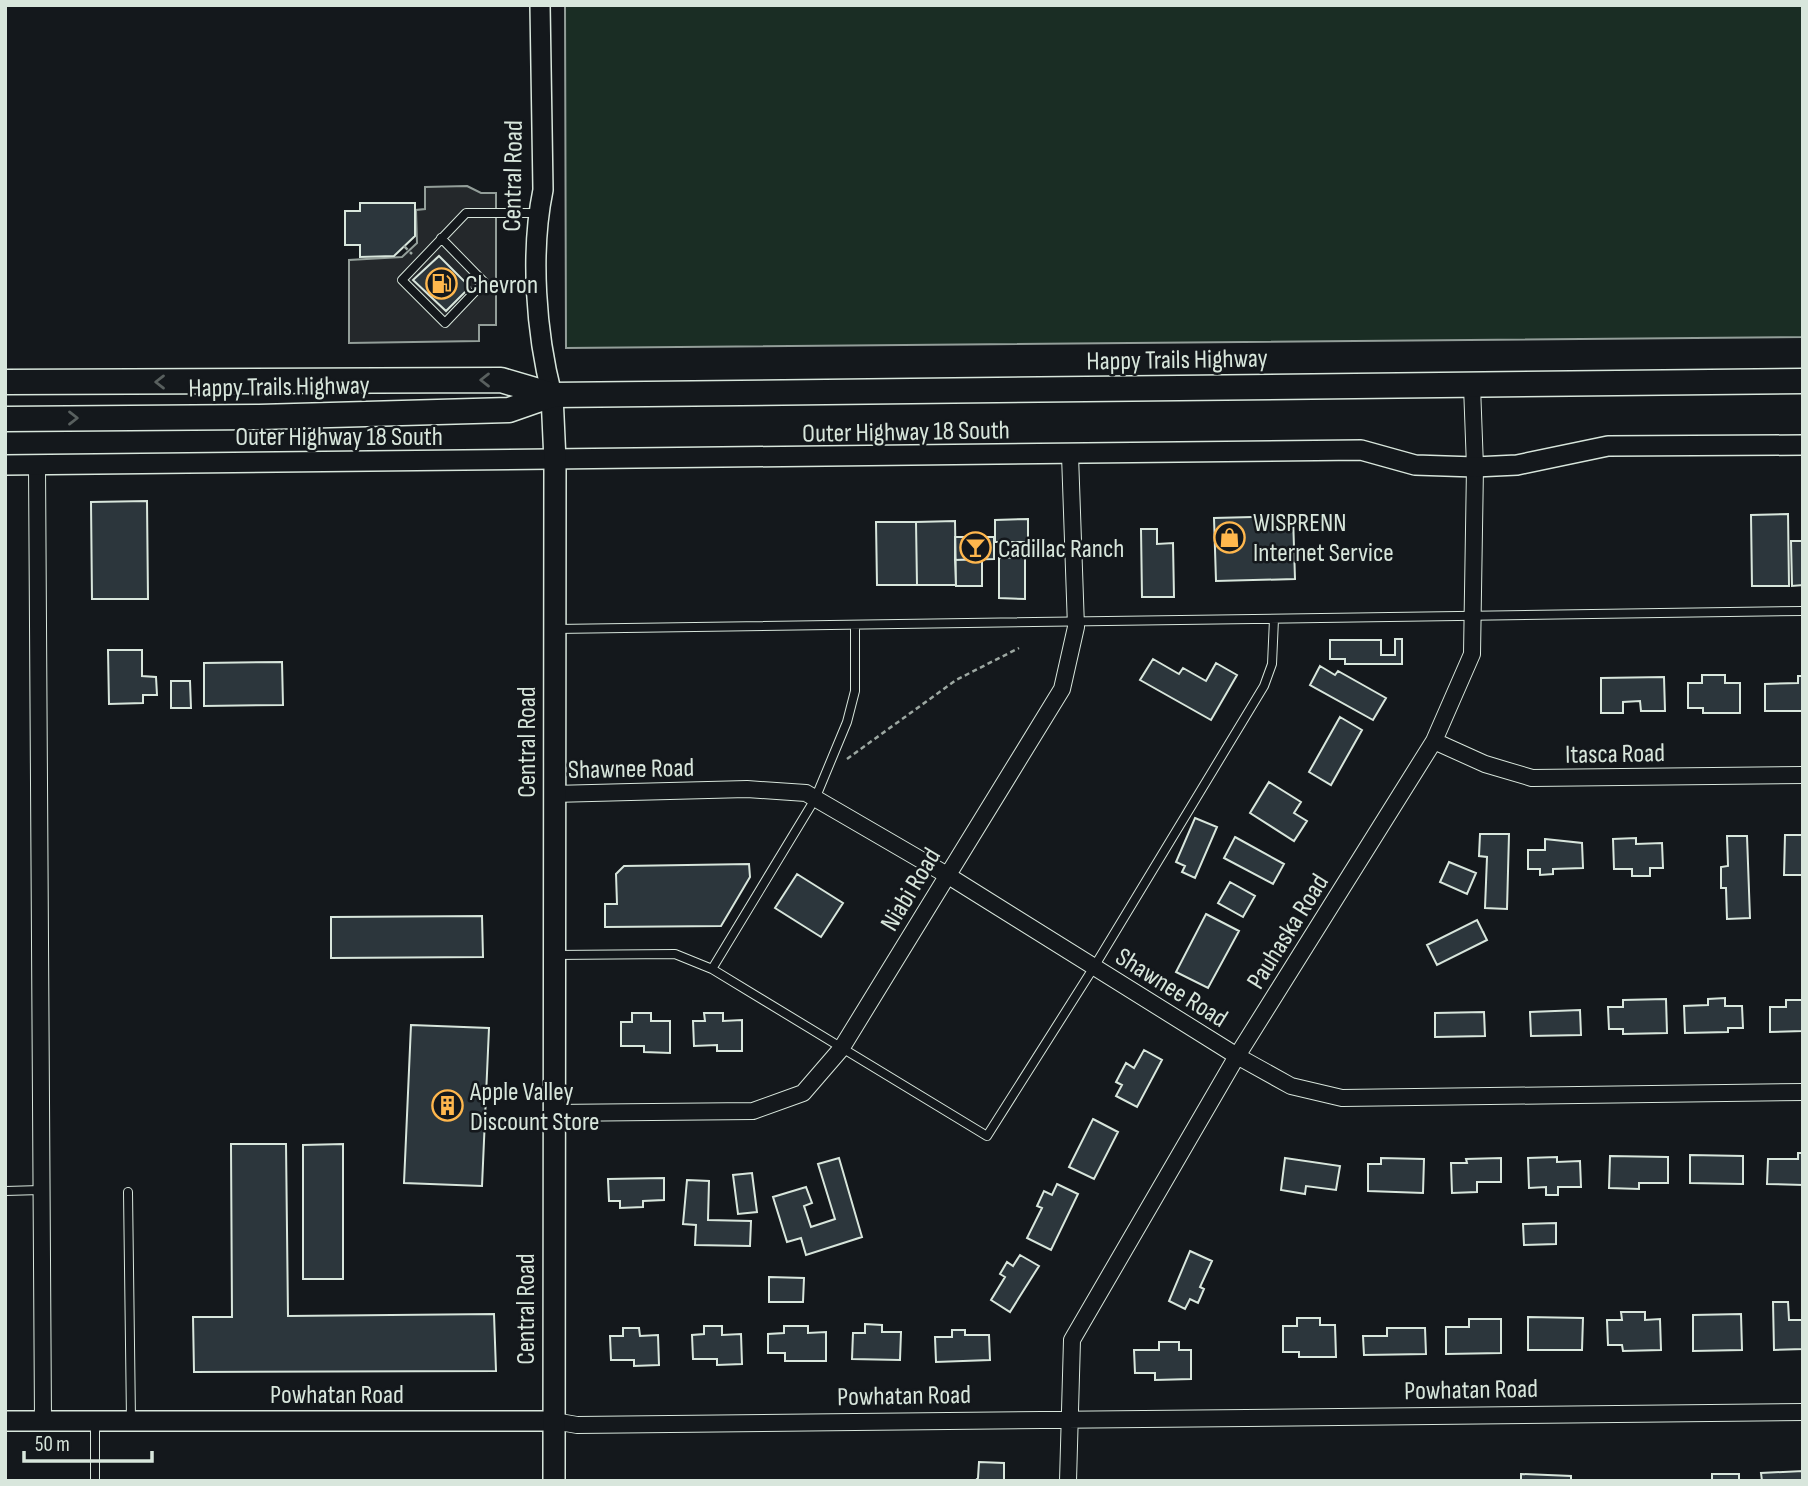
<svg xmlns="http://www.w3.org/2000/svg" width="1808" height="1486" viewBox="0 0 1808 1486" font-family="'Sofia Sans Condensed',sans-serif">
<rect width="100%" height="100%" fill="#14181c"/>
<path fill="#1a2d24" stroke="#939e99" stroke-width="2" d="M 565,5 L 1803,5 L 1803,337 L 566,348 Z"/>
<path fill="#24282b" stroke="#939e99" stroke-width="2" d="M 467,186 L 481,193 L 496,193 L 496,325 L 479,325 L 479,341 L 349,343 L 349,260 L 402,257 L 417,243 L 416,210 L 425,209 L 425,187 Z"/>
<path fill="#2c363c" stroke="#d8e6dc" stroke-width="2" d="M 360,203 L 415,203 L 415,236 L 394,256 L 360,257 L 360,245 L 345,245 L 345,211 L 360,211 Z
M 439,256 L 470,287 L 446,311 L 413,280 Z
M 147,501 L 148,599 L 92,599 L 91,502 Z
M 1788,514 L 1789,586 L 1752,586 L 1751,515 Z
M 1293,516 L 1295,579 L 1216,581 L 1214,518 Z
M 1028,519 L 1028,542 L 995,542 L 995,520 Z
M 955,521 L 956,585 L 917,585 L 916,522 Z
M 876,522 L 916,522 L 917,585 L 877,585 Z
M 1141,529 L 1157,529 L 1157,544 L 1173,543 L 1174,597 L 1142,597 Z
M 955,537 L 994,537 L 994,559 L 955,560 Z
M 1791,541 L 1803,541 L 1803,585 L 1792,586 Z
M 1025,557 L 1025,599 L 999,598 L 999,558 Z
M 982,559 L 982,586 L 956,586 L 955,560 Z
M 1395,639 L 1402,639 L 1402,664 L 1345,664 L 1345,659 L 1330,659 L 1330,640 L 1381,640 L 1381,655 L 1395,655 Z
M 108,650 L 142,650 L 142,676 L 156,677 L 157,695 L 143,695 L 143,703 L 109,704 Z
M 1153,659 L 1179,674 L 1183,668 L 1206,681 L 1216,663 L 1237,675 L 1211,720 L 1140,680 Z
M 282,662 L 283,705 L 204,706 L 204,663 Z
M 1320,666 L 1335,675 L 1338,671 L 1386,698 L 1373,720 L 1310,685 Z
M 1702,675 L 1725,675 L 1725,683 L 1740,683 L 1740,713 L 1703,713 L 1703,708 L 1688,708 L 1688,683 L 1702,683 Z
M 1798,676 L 1803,676 L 1803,711 L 1765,711 L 1765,684 L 1798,683 Z
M 1664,677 L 1665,711 L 1641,711 L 1640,701 L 1623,702 L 1623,713 L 1601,713 L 1601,678 Z
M 171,681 L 190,681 L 191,708 L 171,708 Z
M 1340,717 L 1362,730 L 1331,785 L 1309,772 Z
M 1269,782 L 1301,802 L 1294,813 L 1307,821 L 1294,841 L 1250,813 Z
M 1195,818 L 1217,827 L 1195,878 L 1182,872 L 1185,866 L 1176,862 Z
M 1480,834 L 1509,834 L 1507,909 L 1485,908 L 1487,857 L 1479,856 Z
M 1785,835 L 1803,835 L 1803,875 L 1784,875 Z
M 1727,836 L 1747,836 L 1750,918 L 1727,919 L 1726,888 L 1721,888 L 1721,867 L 1728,866 Z
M 1235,837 L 1284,864 L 1273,884 L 1224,858 Z
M 1636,838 L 1636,844 L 1662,843 L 1663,868 L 1650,868 L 1650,876 L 1632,876 L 1632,869 L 1614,869 L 1613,839 Z
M 1545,839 L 1582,843 L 1583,868 L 1553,869 L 1553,874 L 1540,875 L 1540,869 L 1528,869 L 1528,850 L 1545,850 Z
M 1449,862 L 1476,873 L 1467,894 L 1440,882 Z
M 749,864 L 750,877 L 721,926 L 605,927 L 605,904 L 617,904 L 616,874 L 624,866 Z
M 797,874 L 843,903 L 821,937 L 775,908 Z
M 1230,882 L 1255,896 L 1243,917 L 1218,903 Z
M 1206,914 L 1239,931 L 1208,988 L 1176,972 Z
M 482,916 L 483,957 L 331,958 L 331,917 Z
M 1477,920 L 1487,940 L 1437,965 L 1427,945 Z
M 1725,998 L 1725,1006 L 1742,1006 L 1743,1028 L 1728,1028 L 1728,1032 L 1685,1033 L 1684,1006 L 1708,1005 L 1708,999 Z
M 1666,999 L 1667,1033 L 1623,1034 L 1623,1029 L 1609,1029 L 1608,1007 L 1623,1007 L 1623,1000 Z
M 1786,1000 L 1803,1000 L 1803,1031 L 1770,1032 L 1770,1007 L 1786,1007 Z
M 1580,1010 L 1581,1035 L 1531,1036 L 1530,1012 Z
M 1484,1012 L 1485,1036 L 1435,1037 L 1435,1013 Z
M 632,1013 L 651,1013 L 651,1021 L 670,1021 L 670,1053 L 644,1052 L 644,1046 L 621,1046 L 621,1022 L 632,1022 Z
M 704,1013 L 723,1013 L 723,1021 L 742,1020 L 742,1051 L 717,1051 L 717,1045 L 694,1046 L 693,1021 L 705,1021 Z
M 411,1025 L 489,1028 L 482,1186 L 404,1183 Z
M 1144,1050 L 1162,1060 L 1137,1107 L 1116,1096 L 1122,1085 L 1116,1082 L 1126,1063 L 1134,1068 Z
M 1093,1119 L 1118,1132 L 1094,1179 L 1069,1167 Z
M 231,1144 L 286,1144 L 288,1316 L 494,1314 L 496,1371 L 194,1372 L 193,1317 L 232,1317 Z
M 343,1144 L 343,1279 L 303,1279 L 303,1145 Z
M 1798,1153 L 1803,1153 L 1803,1185 L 1767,1184 L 1768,1159 L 1798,1159 Z
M 1690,1155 L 1743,1156 L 1743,1184 L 1690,1183 Z
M 1610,1156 L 1668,1157 L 1668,1183 L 1639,1183 L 1639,1189 L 1609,1188 Z
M 1557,1157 L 1557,1162 L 1580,1161 L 1581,1187 L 1558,1187 L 1558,1195 L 1546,1195 L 1546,1187 L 1529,1188 L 1528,1158 Z
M 839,1158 L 862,1237 L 806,1255 L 801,1238 L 787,1242 L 773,1197 L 806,1187 L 812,1203 L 804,1206 L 811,1227 L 835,1219 L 818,1164 Z
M 1285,1158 L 1340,1166 L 1336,1190 L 1306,1186 L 1305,1194 L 1281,1190 Z
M 1381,1158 L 1424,1159 L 1423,1193 L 1368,1191 L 1368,1164 L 1381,1164 Z
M 1501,1158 L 1501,1182 L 1477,1182 L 1477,1192 L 1452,1193 L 1451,1163 L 1467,1163 L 1466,1159 Z
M 752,1173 L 757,1212 L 738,1214 L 733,1175 Z
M 664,1178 L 664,1200 L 643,1201 L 643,1207 L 620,1208 L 620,1201 L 609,1201 L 608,1179 Z
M 687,1180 L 709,1181 L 708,1220 L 751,1221 L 750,1246 L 695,1245 L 696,1225 L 683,1224 Z
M 1057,1184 L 1078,1194 L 1051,1250 L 1027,1238 L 1042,1208 L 1037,1206 L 1044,1191 L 1052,1195 Z
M 1556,1223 L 1556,1244 L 1524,1245 L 1523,1224 Z
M 1190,1251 L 1212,1261 L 1200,1287 L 1204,1289 L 1198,1303 L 1190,1299 L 1185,1309 L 1169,1301 Z
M 1020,1255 L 1039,1266 L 1010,1312 L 991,1300 L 1005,1277 L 1000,1274 L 1007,1262 L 1013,1266 Z
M 769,1277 L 804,1278 L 803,1302 L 769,1302 Z
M 1773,1302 L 1788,1302 L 1789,1320 L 1803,1320 L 1803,1349 L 1774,1350 Z
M 1621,1312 L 1645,1312 L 1645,1320 L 1660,1319 L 1661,1350 L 1623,1351 L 1622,1345 L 1608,1345 L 1607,1320 L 1622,1320 Z
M 1741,1314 L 1742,1350 L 1693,1351 L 1693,1315 Z
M 1528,1317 L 1583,1318 L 1582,1350 L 1528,1350 Z
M 1297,1318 L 1320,1318 L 1320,1325 L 1335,1325 L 1336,1357 L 1299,1357 L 1299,1352 L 1283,1352 L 1283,1326 L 1297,1326 Z
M 1469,1319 L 1501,1319 L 1501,1353 L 1446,1354 L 1446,1327 L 1469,1327 Z
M 865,1324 L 882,1325 L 882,1332 L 901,1332 L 900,1360 L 852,1359 L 853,1333 L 865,1333 Z
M 704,1326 L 722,1326 L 722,1335 L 741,1334 L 742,1364 L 717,1365 L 717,1359 L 693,1359 L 692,1335 L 704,1334 Z
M 784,1326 L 808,1326 L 808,1333 L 826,1332 L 826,1361 L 785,1361 L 785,1353 L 768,1353 L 768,1334 L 784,1333 Z
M 623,1328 L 639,1328 L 640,1336 L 658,1335 L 659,1365 L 634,1366 L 634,1360 L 611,1360 L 610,1336 L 623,1336 Z
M 1387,1328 L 1425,1328 L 1426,1354 L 1364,1355 L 1363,1336 L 1387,1336 Z
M 952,1330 L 965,1330 L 965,1335 L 989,1335 L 990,1360 L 936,1362 L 935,1337 L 952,1337 Z
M 1159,1342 L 1179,1342 L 1179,1350 L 1191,1350 L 1191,1379 L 1155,1380 L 1155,1373 L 1135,1373 L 1134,1350 L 1159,1350 Z
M 979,1462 L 1004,1463 L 1004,1481 L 975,1481 L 978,1478 Z
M 1803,1471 L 1803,1481 L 1762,1481 L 1761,1473 Z
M 1521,1474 L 1571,1476 L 1571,1481 L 1521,1481 Z
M 1712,1474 L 1739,1474 L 1739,1481 L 1712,1481 Z"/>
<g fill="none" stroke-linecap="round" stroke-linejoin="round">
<defs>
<path id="service" d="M 441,238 L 484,282 L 445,323 L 402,280 L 466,213 L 538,213
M 556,629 L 1803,611
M 555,955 L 675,954 L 712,969 L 987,1136 L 1094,967 L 1264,686 L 1272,664 L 1274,619
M 712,969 L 815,799 L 847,722 L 855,691 L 855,625
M 5,1191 L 41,1190
M 128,1192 L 131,1420
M 95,1481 L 95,1420"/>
<path id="minor" d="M 37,465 L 43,1420
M 1434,741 L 1485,764 L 1532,778 L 1803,775
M 553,794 L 747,789 L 806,793 L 947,875 L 1237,1056 L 1291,1086 L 1342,1098 L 1803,1092
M 552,1113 L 753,1111 L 803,1093 L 841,1049 L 1062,689 L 1076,627 L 1070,455
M 554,1421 L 577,1425 L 1803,1412
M 1068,1481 L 1072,1340 L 1237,1056 L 1434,741 L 1472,654 L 1475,467 L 1472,386"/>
<path id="tertiary" d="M 540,5 L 543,190 C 530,253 536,333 552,395
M 5,465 L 1361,450 L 1415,465 L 1475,467 L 1517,465 L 1608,446 L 1803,445
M 5,1421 L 554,1421"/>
<path id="secondary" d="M 552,395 L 555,461 L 554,1481"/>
<path id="primary" d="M 5,382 L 501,380 L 552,395 L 1803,381
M 5,419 L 259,417 L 509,410 L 552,395"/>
</defs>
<use href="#service" stroke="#d8e6dc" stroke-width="10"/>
<use href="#minor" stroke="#d8e6dc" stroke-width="18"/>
<use href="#tertiary" stroke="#d8e6dc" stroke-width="22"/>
<use href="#secondary" stroke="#d8e6dc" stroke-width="24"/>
<use href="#primary" stroke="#d8e6dc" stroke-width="27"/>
<path stroke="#9da8a2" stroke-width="2.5" stroke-dasharray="5 3.5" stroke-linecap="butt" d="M 404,246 L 412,254
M 847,759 L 956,680 L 1019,648"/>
<use href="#service" stroke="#14181c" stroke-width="8"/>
<use href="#minor" stroke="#14181c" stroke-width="16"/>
<use href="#tertiary" stroke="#14181c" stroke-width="19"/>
<use href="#secondary" stroke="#14181c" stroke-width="21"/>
<use href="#primary" stroke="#14181c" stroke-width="24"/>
</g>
<defs><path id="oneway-chevron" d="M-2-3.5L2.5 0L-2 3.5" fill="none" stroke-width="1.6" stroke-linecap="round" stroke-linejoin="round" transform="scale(1.75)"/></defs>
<g stroke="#59605f">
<use href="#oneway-chevron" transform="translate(485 380) rotate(180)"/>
<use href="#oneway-chevron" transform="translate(160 382) rotate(180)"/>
<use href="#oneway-chevron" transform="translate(73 418)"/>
</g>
<defs>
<symbol id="fuel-ring" viewBox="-11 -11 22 22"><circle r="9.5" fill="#14181c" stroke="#ffb74d" stroke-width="1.5"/><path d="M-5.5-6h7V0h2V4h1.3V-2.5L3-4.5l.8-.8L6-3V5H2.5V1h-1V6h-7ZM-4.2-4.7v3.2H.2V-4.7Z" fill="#ffb74d"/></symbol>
<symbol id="shop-ring" viewBox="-11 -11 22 22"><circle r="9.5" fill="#14181c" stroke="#ffb74d" stroke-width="1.5"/><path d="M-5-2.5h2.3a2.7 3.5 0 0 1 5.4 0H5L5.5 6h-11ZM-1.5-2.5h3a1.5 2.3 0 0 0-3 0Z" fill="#ffb74d"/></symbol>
<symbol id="bar-ring" viewBox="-11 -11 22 22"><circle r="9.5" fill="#14181c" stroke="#ffb74d" stroke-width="1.5"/><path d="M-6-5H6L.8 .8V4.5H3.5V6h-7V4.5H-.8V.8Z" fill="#ffb74d"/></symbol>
<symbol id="building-ring" viewBox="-11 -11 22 22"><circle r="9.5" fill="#14181c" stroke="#ffb74d" stroke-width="1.5"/><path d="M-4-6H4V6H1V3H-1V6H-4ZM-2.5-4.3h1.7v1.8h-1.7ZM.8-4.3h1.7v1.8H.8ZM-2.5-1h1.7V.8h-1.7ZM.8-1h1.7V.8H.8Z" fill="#ffb74d"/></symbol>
</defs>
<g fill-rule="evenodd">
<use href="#fuel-ring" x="424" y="266" width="35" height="35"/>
<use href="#shop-ring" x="1212" y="520" width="35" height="35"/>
<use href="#bar-ring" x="958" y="530" width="35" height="35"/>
<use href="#building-ring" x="430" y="1088" width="35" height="35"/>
</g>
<g text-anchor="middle" stroke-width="5" stroke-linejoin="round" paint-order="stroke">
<g font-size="26" fill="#d8e6dc" stroke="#14181c">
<text transform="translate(512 176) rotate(-89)" y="9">Central Road</text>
<text transform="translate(1177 359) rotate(-1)" y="9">Happy Trails Highway</text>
<text transform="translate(279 386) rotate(-1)" y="9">Happy Trails Highway</text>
<text transform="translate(906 431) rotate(-1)" y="9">Outer Highway 18 South</text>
<text x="339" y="445">Outer Highway 18 South</text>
<text transform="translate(526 742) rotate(-90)" y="9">Central Road</text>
<text transform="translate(1615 753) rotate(-1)" y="9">Itasca Road</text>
<text transform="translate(631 768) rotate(-1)" y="9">Shawnee Road</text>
<text transform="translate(910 889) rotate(-59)" y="9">Niabi Road</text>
<text transform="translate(1287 931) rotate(-58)" y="9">Pauhaska Road</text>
<text transform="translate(1172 987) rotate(32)" y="9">Shawnee Road</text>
<text transform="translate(525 1309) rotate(-90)" y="9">Central Road</text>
<text transform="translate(1471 1389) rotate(-1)" y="9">Powhatan Road</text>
<text x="337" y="1403">Powhatan Road</text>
<text transform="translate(904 1395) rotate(-1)" y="9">Powhatan Road</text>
</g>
<g font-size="26" fill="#d8e6dc" stroke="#14181c" text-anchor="start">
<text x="465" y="293">Chevron</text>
<text x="1253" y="531">WISPRENN<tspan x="1253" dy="30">Internet Service</tspan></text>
<text x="998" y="557">Cadillac Ranch</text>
<text x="470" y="1100">Apple Valley<tspan x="470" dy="30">Discount Store</tspan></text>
</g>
</g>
<rect width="1808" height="1486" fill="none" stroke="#d8e6dc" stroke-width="14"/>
<path d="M24 1451v10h128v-10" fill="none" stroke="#d8e6dc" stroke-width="3.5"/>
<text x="35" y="1451" font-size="21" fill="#d8e6dc" stroke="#14181c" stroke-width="5" paint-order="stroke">50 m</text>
</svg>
